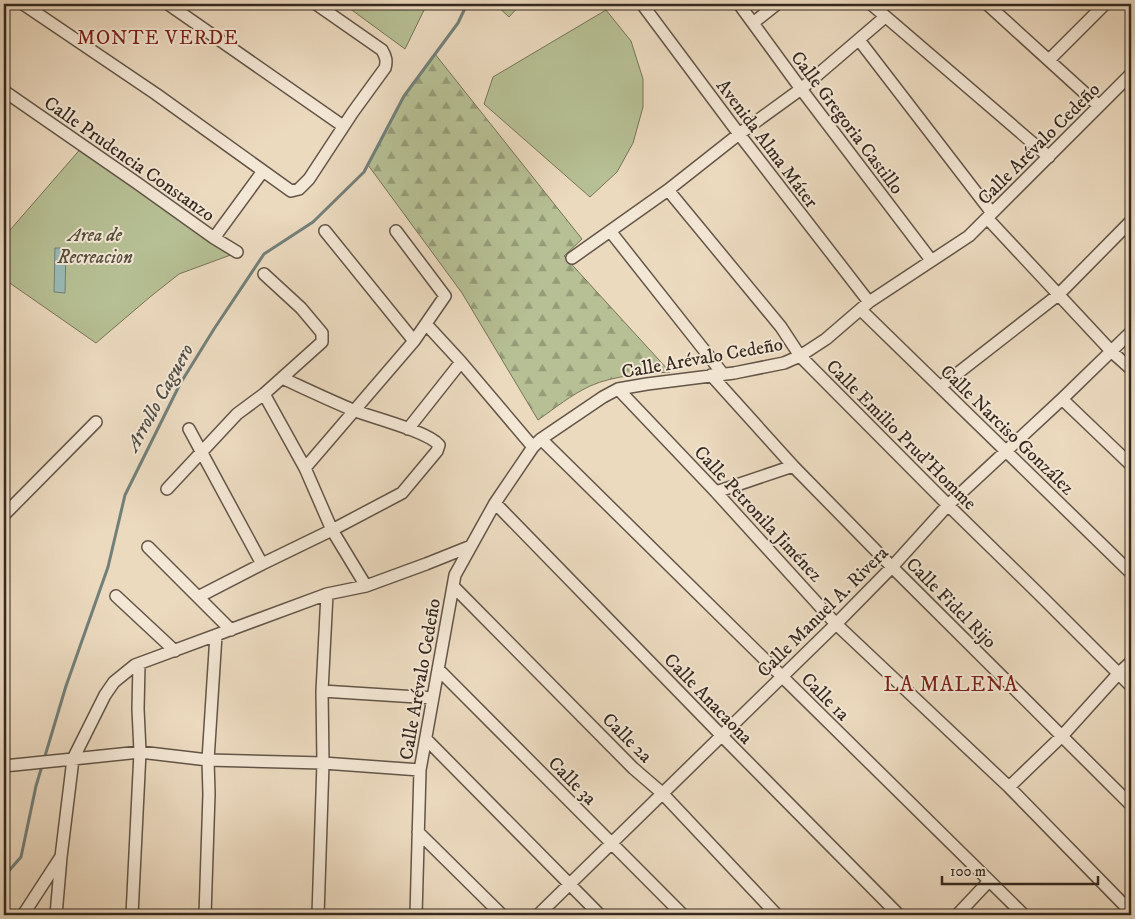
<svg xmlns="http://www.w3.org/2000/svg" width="1135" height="919" viewBox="0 0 1135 919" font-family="'IM FELL DW Pica',serif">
<defs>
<pattern id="forest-firs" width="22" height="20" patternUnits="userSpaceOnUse" patternTransform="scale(1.25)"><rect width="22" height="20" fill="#b6c094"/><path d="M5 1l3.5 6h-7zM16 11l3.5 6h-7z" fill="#959c78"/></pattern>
</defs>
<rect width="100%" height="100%" fill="#ecdabf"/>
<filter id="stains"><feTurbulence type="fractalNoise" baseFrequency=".004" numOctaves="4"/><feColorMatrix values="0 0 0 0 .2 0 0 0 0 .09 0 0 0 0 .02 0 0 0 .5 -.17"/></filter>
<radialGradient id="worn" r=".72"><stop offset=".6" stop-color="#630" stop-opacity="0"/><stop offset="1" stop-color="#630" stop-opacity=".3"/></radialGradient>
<path fill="url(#forest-firs)" stroke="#76745a" d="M 435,54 L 582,239 L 564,256 L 670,372 C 644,374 615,375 590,386 C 571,395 555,408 538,420 L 462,293 L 368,165 L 404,96 Z"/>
<path fill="#b6c094" stroke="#76745a" d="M 353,4 L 427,4 L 405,49 L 349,8 Z
M 495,4 L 521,4 L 509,17 Z
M 606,10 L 631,41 L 643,79 L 643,107 L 633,143 L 617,172 L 590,197 L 484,104 L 493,77 Z
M 83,146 L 236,253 L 179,274 L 150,297 L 96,343 L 4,279 L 4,237 Z"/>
<path fill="#99bab7" stroke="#71807b" d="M 55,248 L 66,248 L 65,293 L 54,292 Z"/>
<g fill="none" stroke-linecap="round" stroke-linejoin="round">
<path stroke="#71807b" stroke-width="3" d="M 4,872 L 7,873 L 21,857 L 36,786 L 66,686 L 108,567 L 125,495 L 180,384 L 214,329 L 264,254 L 313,222 L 364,172 L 404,96 L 458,23 L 467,4"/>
<defs>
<path id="street" d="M 23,4 L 156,94 L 291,191 L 299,189 L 309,179 L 353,112 L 385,68 C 387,61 386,57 382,50 L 316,4
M 168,4 L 343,126
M 642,4 L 739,134 L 869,302
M 739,4 L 801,89 L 931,260
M 871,4 L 1049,157
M 987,4 L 1099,106
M 753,23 L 777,4
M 859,40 L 992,213
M 1049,60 L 1105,4
M 4,91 L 137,183 L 214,238 L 237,252
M 668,190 L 781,327 L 800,356 L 948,505 L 1042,597 L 1131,686
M 987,218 L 1112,352 L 1131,369
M 325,231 L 414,341
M 610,231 L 723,374
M 214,238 L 263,171
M 572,258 L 668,190 L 739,134 L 801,89 L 885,17
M 861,310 L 1131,573
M 426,324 L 461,362 L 533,447
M 711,375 L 793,466 L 892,567 L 1131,805
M 940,387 L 1058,295 L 1131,221
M 618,389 L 716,492 L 836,624 L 1009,787 L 1131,912
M 264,394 L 305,468 L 332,530 L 366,586
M 1062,399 L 1131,465
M 189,429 L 262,564
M 408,429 L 461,362
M 541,439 L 1024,915
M 305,468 L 414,341 L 445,296 L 396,231
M 167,489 L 237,414 L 264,394 L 322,342 L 322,333 L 301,308 L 264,274
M 716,492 L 793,466
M 495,503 L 722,736 L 899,915
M 4,515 L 96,422
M 148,547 L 231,630
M 453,586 L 633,768 L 662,793 L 777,915
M 116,596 L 175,651
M 198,597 L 262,564 L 332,530 L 402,493 L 437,451 L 439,445 C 427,431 373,418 353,410 C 329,400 306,389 282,378
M 438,669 L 683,915
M 322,691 L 433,698
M 426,739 L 600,915
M 4,766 L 73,759 L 105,695 L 114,682 L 135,665 L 327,594 L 366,586 L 426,564 L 471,546
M 1009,787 L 1062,736 L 1119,673 L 1131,662
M 418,832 L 502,915
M 23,915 L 60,858
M 56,915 L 61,857 L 73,759 L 140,752 L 208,760 L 323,763 L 420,770
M 132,915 L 140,752 L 138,709 L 139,664
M 205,915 L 209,794 L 208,760 L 216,635
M 318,915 L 323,763 L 322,691 L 327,594
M 416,915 L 420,770 L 455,575 L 495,503 L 533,447 L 541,439 L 603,397 L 618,389 L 647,384 L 734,373 L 784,363 L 800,356 L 826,339 L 869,302 L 969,236 L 1131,74
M 538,915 L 836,624 L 892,567 L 948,505 L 1062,399 L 1131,332
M 957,915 L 989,881"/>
</defs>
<use href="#street" stroke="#635548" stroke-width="14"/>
<use href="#street" stroke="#f3e7d5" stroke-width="11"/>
</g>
<g text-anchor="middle" stroke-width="4" stroke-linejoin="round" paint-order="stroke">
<g font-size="19" fill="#352920" stroke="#f3e7d5">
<text transform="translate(848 122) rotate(53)" y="7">Calle Gregoria Castillo</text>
<text transform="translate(768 143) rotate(53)" y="7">Avenida Alma Máter</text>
<text transform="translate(1038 143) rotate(-45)" y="7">Calle Arévalo Cedeño</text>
<text transform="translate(130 158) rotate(35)" y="7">Calle Prudencia Constanzo</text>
<text transform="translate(702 357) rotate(-10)" y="7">Calle Arévalo Cedeño</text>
<text transform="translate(1008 429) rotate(44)" y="7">Calle Narciso González</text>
<text transform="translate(902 434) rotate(45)" y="7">Calle Emilio Prud'Homme</text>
<text transform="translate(759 513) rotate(47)" y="7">Calle Petronila Jiménez</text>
<text transform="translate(952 602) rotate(45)" y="7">Calle Fidel Rijo</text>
<text transform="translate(822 611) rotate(-45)" y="7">Calle Manuel A. Rivera</text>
<text transform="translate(419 679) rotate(-80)" y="7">Calle Arévalo Cedeño</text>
<text transform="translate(826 696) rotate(45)" y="7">Calle 1a</text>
<text transform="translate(709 698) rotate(46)" y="7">Calle Anacaona</text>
<text transform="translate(628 737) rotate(45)" y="7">Calle 2a</text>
<text transform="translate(573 780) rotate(45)" y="7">Calle 3a</text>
</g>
<g font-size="19" font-style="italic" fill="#554f3d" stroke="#f3e7d5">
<text x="95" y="241">Area de<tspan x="95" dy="22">Recreacion</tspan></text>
</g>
<g font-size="20" letter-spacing="1" fill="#7a1f14" stroke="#f3e7d5">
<text x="158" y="44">MONTE VERDE</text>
</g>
<g font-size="20" font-style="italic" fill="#4e4d46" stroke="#f3e7d5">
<text transform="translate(159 397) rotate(-61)" y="7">Arrollo Caguero</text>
</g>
<g font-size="21" letter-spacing="1" fill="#7a1f14" stroke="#f3e7d5">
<text x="951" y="691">LA MALENA</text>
</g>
</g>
<rect width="1135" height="919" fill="none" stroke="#ecdabf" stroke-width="20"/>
<rect x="5" y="5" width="1125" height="909" fill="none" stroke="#352920" stroke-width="2.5"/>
<rect x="10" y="10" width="1115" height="899" fill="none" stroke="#352920"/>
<path d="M942 876v8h156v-8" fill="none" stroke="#352920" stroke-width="2.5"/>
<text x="950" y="876" font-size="15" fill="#352920" stroke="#f3e7d5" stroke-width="4" paint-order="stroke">100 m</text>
<rect width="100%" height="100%" filter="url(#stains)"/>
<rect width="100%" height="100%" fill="url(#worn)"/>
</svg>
